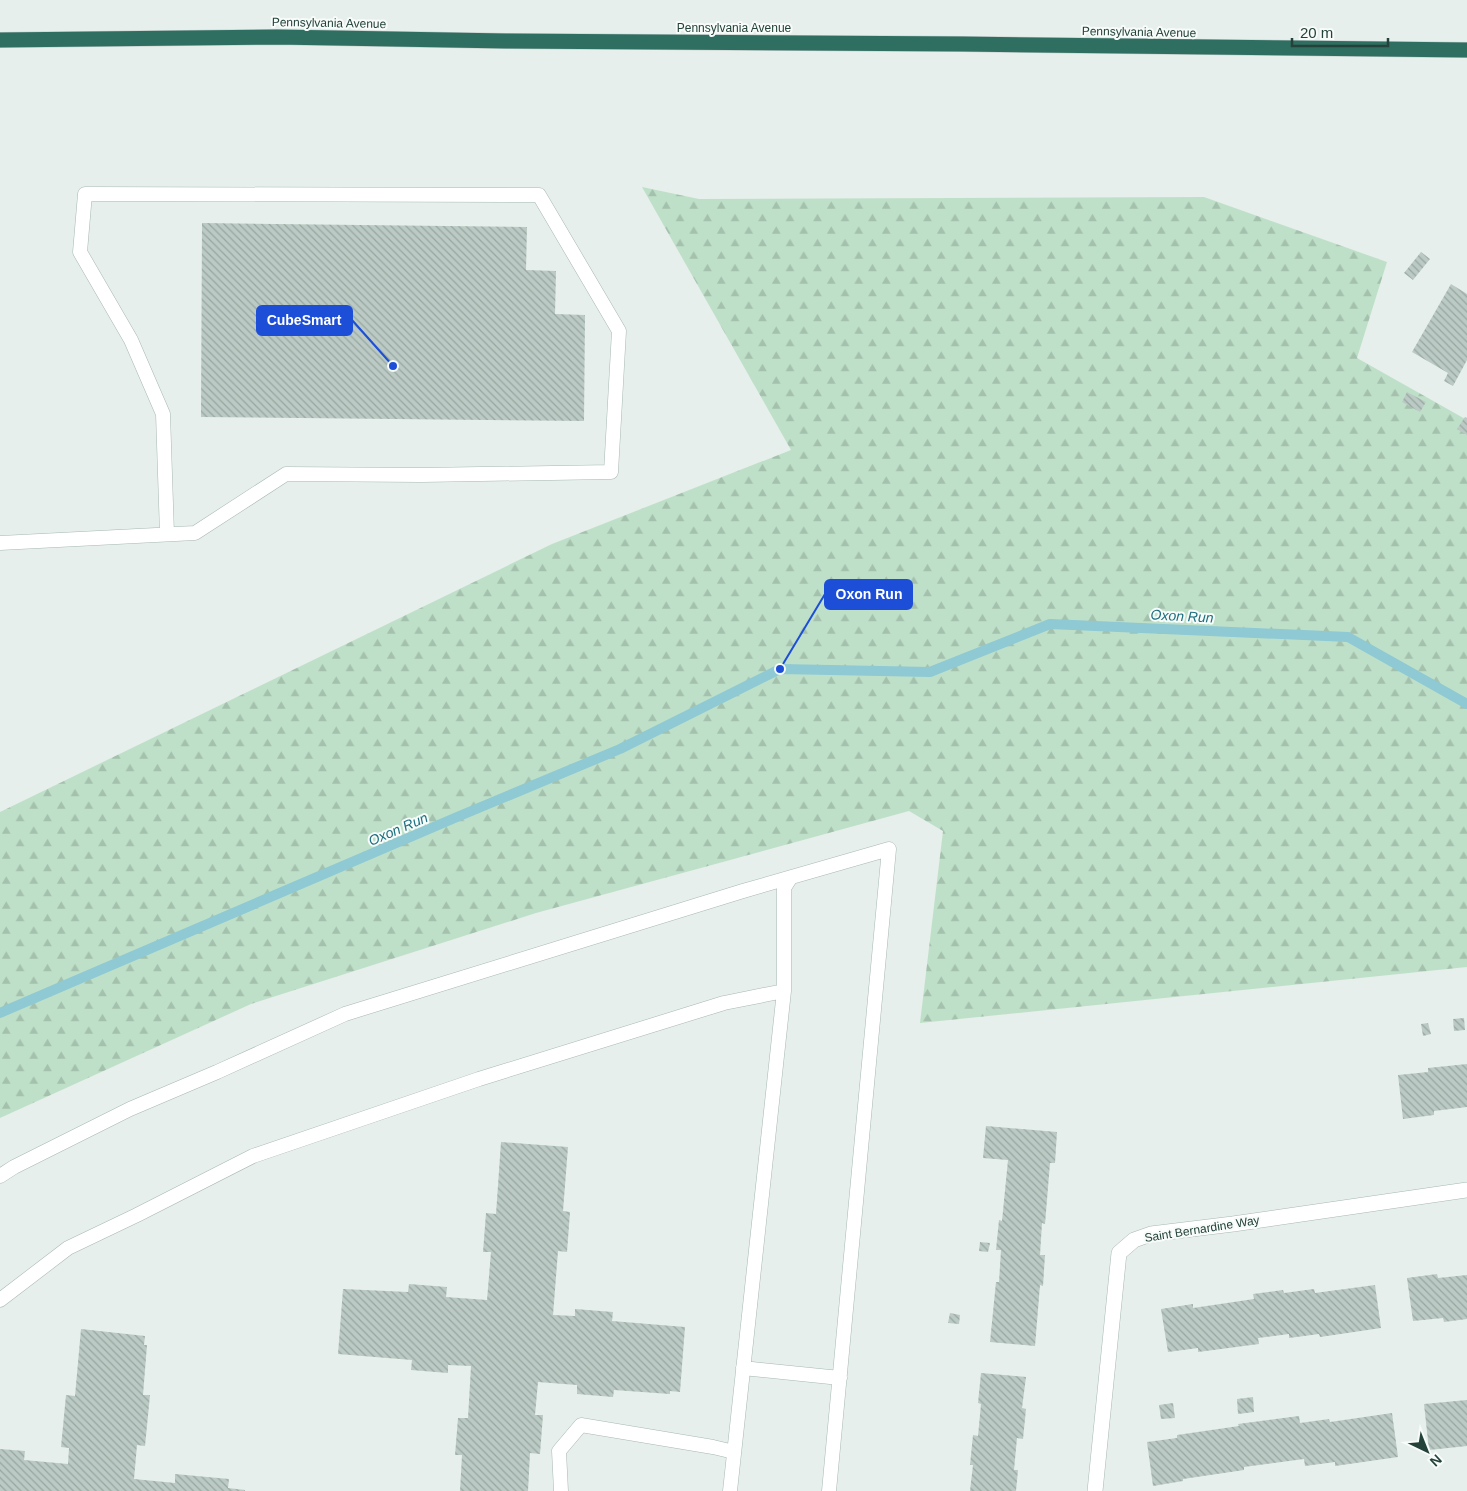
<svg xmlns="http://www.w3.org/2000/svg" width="1467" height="1491" viewBox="0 0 1467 1491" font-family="Helvetica,sans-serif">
<defs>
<pattern id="forest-firs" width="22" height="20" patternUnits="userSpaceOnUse" patternTransform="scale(1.25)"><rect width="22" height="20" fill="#bfe0c8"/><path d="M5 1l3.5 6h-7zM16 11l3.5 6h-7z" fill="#a4c1ad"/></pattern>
<pattern id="building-back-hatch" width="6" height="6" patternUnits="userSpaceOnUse" patternTransform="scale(1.25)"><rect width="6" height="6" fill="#bbcac4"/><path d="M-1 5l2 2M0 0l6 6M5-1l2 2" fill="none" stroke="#98a6a0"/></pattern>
</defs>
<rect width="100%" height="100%" fill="#e6efeb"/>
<path fill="url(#forest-firs)" d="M 642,187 L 699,199 L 1204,197 L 1387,262 L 1357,358 L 1467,420 L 1467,967 L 920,1023 L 943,831 L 909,811 L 536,913 L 251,1004 L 0,1118 L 0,812 L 552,544 L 791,450 Z"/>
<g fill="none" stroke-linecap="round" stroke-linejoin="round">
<path stroke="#8ec9d4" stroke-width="10" d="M 0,1013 L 457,817 L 620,749 L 780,669 L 930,672 L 1050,624 L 1348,637 L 1467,704"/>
</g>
<path fill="url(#building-back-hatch)" d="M 202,223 L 527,227 L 526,270 L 556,271 L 555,314 L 585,315 L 584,421 L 201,417 Z
M 1421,252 L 1430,259 L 1413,280 L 1404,273 Z
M 1451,284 L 1467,294 L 1467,360 L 1453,386 L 1444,381 L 1448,373 L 1412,352 Z
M 1407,392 L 1426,402 L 1420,412 L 1402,402 Z
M 1465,417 L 1467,418 L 1467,435 L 1457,429 Z
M 1464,1018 L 1465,1030 L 1454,1031 L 1453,1019 Z
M 1428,1023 L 1431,1034 L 1423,1036 L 1421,1024 Z
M 1467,1064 L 1467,1107 L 1434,1111 L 1434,1115 L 1403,1119 L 1398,1075 L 1428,1072 L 1428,1068 Z
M 986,1126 L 1057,1132 L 1055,1163 L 1050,1163 L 1045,1224 L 1042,1223 L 1040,1255 L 1045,1255 L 1043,1286 L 1040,1285 L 1035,1346 L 990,1342 L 996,1282 L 999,1282 L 1001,1250 L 996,1250 L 999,1220 L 1002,1221 L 1008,1160 L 983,1158 Z
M 501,1142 L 568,1147 L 563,1211 L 570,1212 L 567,1252 L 558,1251 L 553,1315 L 575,1316 L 575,1309 L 613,1312 L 612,1321 L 685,1327 L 680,1392 L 670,1391 L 670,1394 L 614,1390 L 613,1397 L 577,1394 L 577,1385 L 538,1382 L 535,1415 L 543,1415 L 540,1454 L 530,1453 L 528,1491 L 460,1491 L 462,1455 L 455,1455 L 458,1418 L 468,1418 L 471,1366 L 448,1365 L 448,1373 L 411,1370 L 412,1360 L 338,1354 L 343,1289 L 408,1292 L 409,1284 L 447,1287 L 446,1297 L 487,1300 L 491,1252 L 483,1252 L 486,1213 L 496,1214 Z
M 980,1242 L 990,1243 L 988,1252 L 979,1251 Z
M 1437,1274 L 1438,1278 L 1467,1275 L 1467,1319 L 1444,1322 L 1443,1318 L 1413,1321 L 1407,1278 Z
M 1375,1285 L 1381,1328 L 1320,1337 L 1319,1334 L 1289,1338 L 1289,1334 L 1258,1338 L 1259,1344 L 1198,1352 L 1198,1348 L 1168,1352 L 1161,1309 L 1193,1304 L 1193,1308 L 1254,1299 L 1253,1294 L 1283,1290 L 1284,1293 L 1314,1289 L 1315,1293 Z
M 950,1313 L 960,1315 L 959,1324 L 948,1323 Z
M 81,1329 L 145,1336 L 144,1345 L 147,1345 L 143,1395 L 150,1395 L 145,1446 L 137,1445 L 134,1479 L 175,1483 L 175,1474 L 229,1479 L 228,1488 L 245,1490 L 245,1491 L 0,1491 L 0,1449 L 25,1451 L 24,1460 L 68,1464 L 69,1448 L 61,1447 L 66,1395 L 75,1396 Z
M 981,1373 L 1026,1377 L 1022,1408 L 1026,1409 L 1023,1439 L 1017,1438 L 1014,1470 L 1018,1470 L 1016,1491 L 970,1491 L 973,1465 L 970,1465 L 973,1435 L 978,1436 L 981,1404 L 978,1403 Z
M 1253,1397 L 1254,1412 L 1238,1414 L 1237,1399 Z
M 1467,1400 L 1467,1446 L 1429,1450 L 1424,1404 Z
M 1173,1403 L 1175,1418 L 1161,1419 L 1159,1405 Z
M 1392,1413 L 1398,1457 L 1335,1466 L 1335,1462 L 1305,1466 L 1304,1459 L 1244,1467 L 1244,1470 L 1183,1479 L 1183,1481 L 1153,1486 L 1147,1442 L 1177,1438 L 1177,1435 L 1239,1426 L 1238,1424 L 1299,1416 L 1300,1423 L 1329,1419 L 1330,1422 Z"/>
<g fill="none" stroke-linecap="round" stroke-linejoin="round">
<defs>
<path id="lane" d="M 0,543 L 195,533 L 286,474 L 422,475 L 611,472 L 619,331 L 539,195 L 85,194 L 80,252 L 131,340 L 163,414 L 167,534
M 0,1176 L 14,1167 L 130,1109 L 217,1072 L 345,1014 L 743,891 L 889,849 L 829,1491
M 0,1300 L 68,1248 L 137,1215 L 253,1156 L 479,1079 L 724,1003 L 784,991
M 743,1368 L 840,1378
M 561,1491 L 559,1451 L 581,1425 L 713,1447 L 734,1452
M 730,1491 L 784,991 L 784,888 L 791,877"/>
<path id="street" d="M 1095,1491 L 1119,1253 L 1134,1240 L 1151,1234 L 1233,1224 L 1467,1190"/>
<path id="highway" d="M 0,40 L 277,37 L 506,41 L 962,44 L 1467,50"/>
</defs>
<use href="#lane" stroke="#a8b8b2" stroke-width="15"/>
<use href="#street" stroke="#a8b8b2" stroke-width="16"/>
<use href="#highway" stroke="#c2cac8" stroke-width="16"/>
<use href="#lane" stroke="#fff" stroke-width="14"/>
<use href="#street" stroke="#fff" stroke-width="15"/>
<use href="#highway" stroke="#2f6f62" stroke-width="15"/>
</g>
<g text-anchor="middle" stroke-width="4" stroke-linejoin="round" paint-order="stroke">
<g font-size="12" fill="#24423a" stroke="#f7fbf9">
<text transform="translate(329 23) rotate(1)" y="4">Pennsylvania Avenue</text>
<text x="734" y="32">Pennsylvania Avenue</text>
<text transform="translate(1139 32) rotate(1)" y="4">Pennsylvania Avenue</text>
<text transform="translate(1202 1229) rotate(-9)" y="4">Saint Bernardine Way</text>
</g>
<g font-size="14" font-style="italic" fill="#1c6f80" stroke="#f7fbf9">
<text transform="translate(1182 616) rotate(3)" y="5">Oxon Run</text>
<text transform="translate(398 829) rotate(-23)" y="5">Oxon Run</text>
</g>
</g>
<path fill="none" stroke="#1d4ed8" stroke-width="2" d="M393 366L352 320M780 669L825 594"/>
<g fill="#1d4ed8" stroke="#f7fbf9" stroke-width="2">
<circle cx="393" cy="366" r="5"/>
<circle cx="780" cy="669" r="5"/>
</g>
<g fill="#1d4ed8" stroke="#1d4ed8" stroke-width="2">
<rect x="257" y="306" width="95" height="29" rx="5"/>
<rect x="825" y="580" width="87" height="29" rx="5"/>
</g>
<g font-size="14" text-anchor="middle" font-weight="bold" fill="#fff">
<text x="304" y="325">CubeSmart</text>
<text x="869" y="599">Oxon Run</text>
</g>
<g transform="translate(1427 1451) rotate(137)" stroke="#f7fbf9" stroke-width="4" paint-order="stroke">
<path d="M0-4L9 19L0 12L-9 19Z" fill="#24423a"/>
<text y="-8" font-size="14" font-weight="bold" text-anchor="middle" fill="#24423a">N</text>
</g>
<path d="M1292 38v8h96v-8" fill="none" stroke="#24423a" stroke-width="2.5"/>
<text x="1300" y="38" font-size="15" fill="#24423a" stroke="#f7fbf9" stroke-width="4" paint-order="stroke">20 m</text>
</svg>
